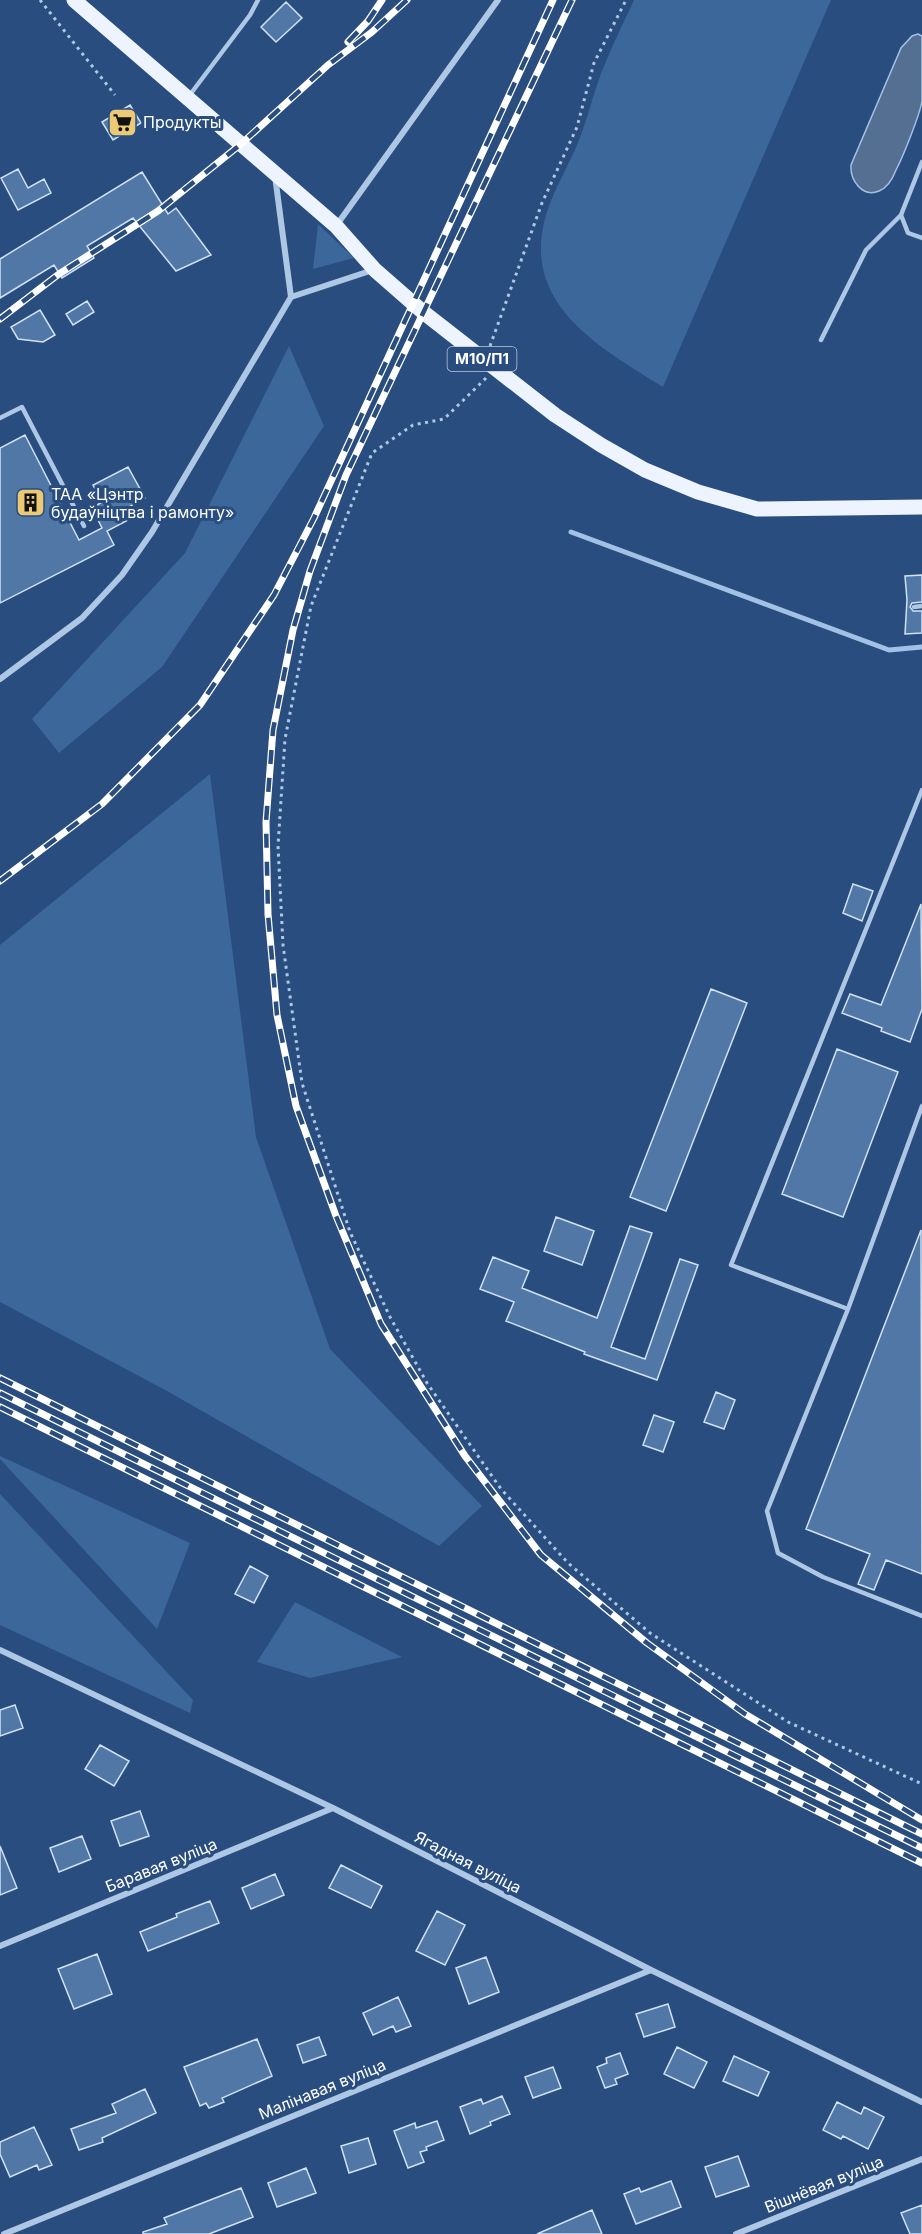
<svg xmlns="http://www.w3.org/2000/svg" width="922" height="2234" viewBox="0 0 922 2234" font-family="Inter,sans-serif">
<rect width="100%" height="100%" fill="#284d7e"/>
<path fill="#3c679b" d="M 634,0 L 831,0 L 663,387 C 599,347 520,304 546,215 C 554,189 569,165 579,140 C 587,120 592,99 599,79 C 609,52 622,26 634,0 Z
M 318,224 L 354,258 L 313,269 Z
M 289,346 L 324,426 L 162,667 L 59,753 L 32,719 L 185,553 Z
M 210,774 L 256,1137 L 330,1349 L 482,1506 L 439,1546 L 167,1391 L 0,1302 L 0,945 Z
M 0,1456 L 190,1543 L 157,1629 L 0,1459 Z
M 0,1494 L 193,1700 L 190,1713 L 0,1625 Z
M 295,1602 L 402,1657 L 310,1678 L 257,1662 Z"/>
<path fill="#546f91" stroke="#a3c1e5" stroke-width="1.5" d="M 918,34 L 922,36 C 922,57 922,80 922,101 C 920,114 903,157 896,170 C 893,178 887,188 879,191 C 862,198 850,180 851,165 L 901,48 L 912,36 Z"/>
<g fill="none" stroke-linecap="round" stroke-linejoin="round">
<path stroke="#a3c1e5" stroke-width="5" d="M 571,532 L 889,650 L 922,647"/>
</g>
<path fill="#5177a6" stroke="#d1e1f4" stroke-width="1.5" d="M 286,2 L 302,18 L 276,42 L 261,27 Z
M 130,105 L 141,123 L 113,140 L 102,122 Z
M 18,169 L 28,188 L 44,179 L 51,193 L 18,210 L 1,178 Z
M 142,172 L 168,214 L 176,208 L 211,255 L 176,271 L 133,218 L 87,246 L 94,258 L 62,278 L 54,265 L 0,298 L 0,259 Z
M 87,301 L 94,312 L 73,325 L 66,314 Z
M 40,310 L 55,335 L 43,342 L 18,339 L 11,327 Z
M 25,435 L 79,540 L 102,528 L 92,508 L 102,502 L 93,485 L 128,467 L 145,498 L 127,508 L 132,518 L 107,531 L 114,545 L 0,603 L 0,448 Z
M 922,575 L 922,602 L 912,603 L 910,607 L 913,611 L 922,611 L 922,633 L 905,634 L 907,600 L 905,576 Z
M 853,884 L 873,891 L 862,921 L 843,913 Z
M 921,904 L 922,1009 L 910,1042 L 881,1031 L 882,1028 L 842,1013 L 850,994 L 881,1005 Z
M 711,989 L 747,1003 L 666,1211 L 630,1197 Z
M 837,1049 L 898,1072 L 843,1217 L 782,1194 Z
M 556,1217 L 594,1231 L 582,1265 L 544,1251 Z
M 630,1226 L 652,1233 L 611,1347 L 645,1359 L 680,1259 L 698,1265 L 657,1380 L 584,1354 L 585,1352 L 506,1321 L 514,1302 L 480,1289 L 493,1257 L 529,1271 L 522,1288 L 597,1318 Z
M 921,1230 L 922,1574 L 886,1560 L 874,1590 L 858,1584 L 870,1554 L 806,1529 Z
M 716,1392 L 735,1400 L 724,1429 L 704,1422 Z
M 654,1415 L 674,1422 L 663,1452 L 643,1445 Z
M 250,1566 L 268,1576 L 254,1603 L 235,1594 Z
M 15,1705 L 23,1728 L 0,1736 L 0,1710 Z
M 100,1745 L 129,1761 L 114,1786 L 85,1769 Z
M 140,1811 L 149,1836 L 120,1846 L 111,1821 Z
M 82,1836 L 91,1859 L 59,1872 L 50,1848 Z
M 0,1846 L 17,1888 L 0,1895 Z
M 341,1865 L 382,1886 L 371,1908 L 329,1888 Z
M 275,1874 L 284,1895 L 251,1909 L 242,1888 Z
M 210,1901 L 219,1923 L 148,1951 L 140,1932 L 177,1917 L 176,1914 Z
M 437,1911 L 465,1925 L 445,1965 L 416,1951 Z
M 97,1954 L 112,1994 L 74,2009 L 58,1969 Z
M 486,1957 L 499,1992 L 469,2004 L 456,1968 Z
M 398,1997 L 411,2026 L 396,2032 L 393,2026 L 373,2035 L 363,2013 Z
M 668,2004 L 675,2027 L 644,2037 L 636,2014 Z
M 319,2037 L 326,2055 L 303,2063 L 297,2045 Z
M 257,2039 L 272,2076 L 222,2098 L 224,2102 L 209,2108 L 206,2103 L 200,2106 L 184,2067 Z
M 677,2047 L 707,2062 L 694,2088 L 664,2074 Z
M 620,2053 L 628,2074 L 615,2079 L 617,2084 L 605,2088 L 597,2067 L 607,2063 L 606,2058 Z
M 734,2056 L 769,2072 L 758,2096 L 723,2081 Z
M 553,2067 L 561,2088 L 533,2098 L 525,2077 Z
M 145,2089 L 156,2113 L 102,2138 L 103,2142 L 79,2150 L 71,2129 L 116,2113 L 112,2104 Z
M 502,2096 L 510,2114 L 490,2122 L 491,2125 L 470,2134 L 460,2107 L 481,2099 L 483,2104 Z
M 837,2102 L 861,2114 L 864,2107 L 884,2117 L 868,2149 L 843,2136 L 841,2139 L 823,2130 Z
M 437,2121 L 444,2140 L 426,2147 L 427,2150 L 420,2152 L 424,2162 L 408,2168 L 394,2131 L 415,2123 L 416,2128 Z
M 34,2127 L 52,2165 L 39,2170 L 37,2165 L 10,2177 L 0,2154 L 0,2142 Z
M 368,2138 L 376,2164 L 349,2173 L 341,2146 Z
M 738,2156 L 749,2186 L 716,2197 L 705,2167 Z
M 306,2168 L 316,2193 L 277,2207 L 268,2183 Z
M 671,2181 L 681,2207 L 636,2224 L 624,2194 L 639,2188 L 641,2192 Z
M 241,2188 L 253,2217 L 209,2234 L 143,2234 L 143,2232 L 167,2224 L 164,2218 Z
M 922,2205 L 922,2234 L 910,2234 L 901,2213 Z
M 592,2210 L 602,2234 L 537,2234 Z"/>
<g fill="none" stroke-linecap="round" stroke-linejoin="round">
<path stroke="#aec7e5" stroke-width="3" stroke-dasharray="3 4.5" stroke-linecap="butt" d="M 40,0 L 115,95
M 490,346 L 542,203 L 577,127 L 594,63 L 626,0
M 486,378 L 444,419 L 413,425 L 372,453 L 311,606 L 285,739 L 278,846 L 283,945 L 302,1083 L 350,1232 L 390,1317 L 427,1383 L 501,1489 L 568,1563 L 650,1633 L 788,1722 L 922,1784"/>
<path stroke="#aec7e5" stroke-width="4.5" d="M 189,96 L 250,15 L 258,0
M 901,215 L 908,233 L 922,238
M 821,340 L 866,250 L 901,215 L 922,162
M 0,418 L 22,407 L 84,526
M 914,607 L 922,606
M 922,1106 L 848,1309 L 767,1511 L 778,1553 L 823,1577 L 922,1616
M 848,1309 L 731,1265 L 922,790"/>
<path stroke="#aec7e5" stroke-width="6" d="M 275,176 L 291,297
M 336,226 L 498,0
M 0,679 L 82,618 L 122,575 L 152,532 L 291,297 L 373,270
M 0,1650 L 333,1808 L 651,1970 L 922,2102
M 0,1946 L 333,1808
M 4,2234 L 651,1970
M 736,2234 L 922,2159"/>
<path stroke="#eef4fd" stroke-width="15" d="M 74,0 L 336,226 L 375,270 L 423,312 L 555,415 L 601,445 L 645,470 L 698,492 L 757,509 L 922,507"/>
<defs>
<path id="rail" d="M 572,0 L 346,475 L 310,571 L 293,630 L 273,730 L 266,822 L 268,914 L 277,1015 L 296,1106 L 336,1216 L 381,1324 L 465,1456 L 541,1555 L 647,1643 L 745,1714 L 922,1820
M 348,42 L 368,21 L 382,0
M 0,319 L 59,274 L 158,211 L 241,144 L 328,65 L 372,32 L 407,0
M 0,881 L 102,804 L 200,705 L 274,595 L 314,518 L 553,0
M 0,1378 L 922,1834
M 0,1393 L 922,1848
M 0,1407 L 922,1863"/>
</defs>
<use href="#rail" stroke="#fff" stroke-width="7"/>
<use href="#rail" stroke="#284d7e" stroke-width="4.5" stroke-dasharray="14" stroke-linecap="butt"/>
</g>
<defs>
<symbol id="supermarket-square" viewBox="-11 -11 22 22"><rect x="-9" y="-9" width="18" height="18" rx="4" fill="#ecca75" stroke="#284d7e"/><path d="M-6-5.5h2.5l.6 2H6L4.5 2H-2.5L-4.4-4H-6ZM-1.5 3.2a1.3 1.3 0 1 0 .1 0ZM3 3.2a1.3 1.3 0 1 0 .1 0Z" fill="#111"/></symbol>
<symbol id="building-square" viewBox="-11 -11 22 22"><rect x="-9" y="-9" width="18" height="18" rx="4" fill="#ecca75" stroke="#284d7e"/><path d="M-4-6H4V6H1V3H-1V6H-4ZM-2.5-4.3h1.7v1.8h-1.7ZM.8-4.3h1.7v1.8H.8ZM-2.5-1h1.7V.8h-1.7ZM.8-1h1.7V.8H.8Z" fill="#111"/></symbol>
</defs>
<g fill-rule="evenodd">
<use href="#supermarket-square" x="106" y="106" width="33" height="33"/>
<use href="#building-square" x="14" y="486" width="33" height="33"/>
</g>
<g text-anchor="middle" stroke-width="6" stroke-linejoin="round" paint-order="stroke">
<rect fill="#284d7e" stroke="#becad8" stroke-width="1.5" x="447.5" y="347" width="69" height="24" rx="4.5"/>
<g font-size="15" font-weight="bold" fill="#fff">
<text x="482" y="364">М10/П1</text>
</g>
<g font-size="16" fill="#fff" stroke="#284d7e" text-anchor="start">
<text x="143" y="128">Продукты</text>
<text x="51" y="500">ТАА «Цэнтр<tspan x="51" dy="18">будаўніцтва і рамонту»</tspan></text>
</g>
<g font-size="16" fill="#fff" stroke="#284d7e">
<text transform="translate(468 1862) rotate(27)" y="6">Ягадная вуліца</text>
<text transform="translate(161 1865) rotate(-22)" y="6">Баравая вуліца</text>
<text transform="translate(322 2089) rotate(-22)" y="6">Малінавая вуліца</text>
<text transform="translate(824 2184) rotate(-22)" y="6">Вішнёвая вуліца</text>
</g>
</g>
</svg>
